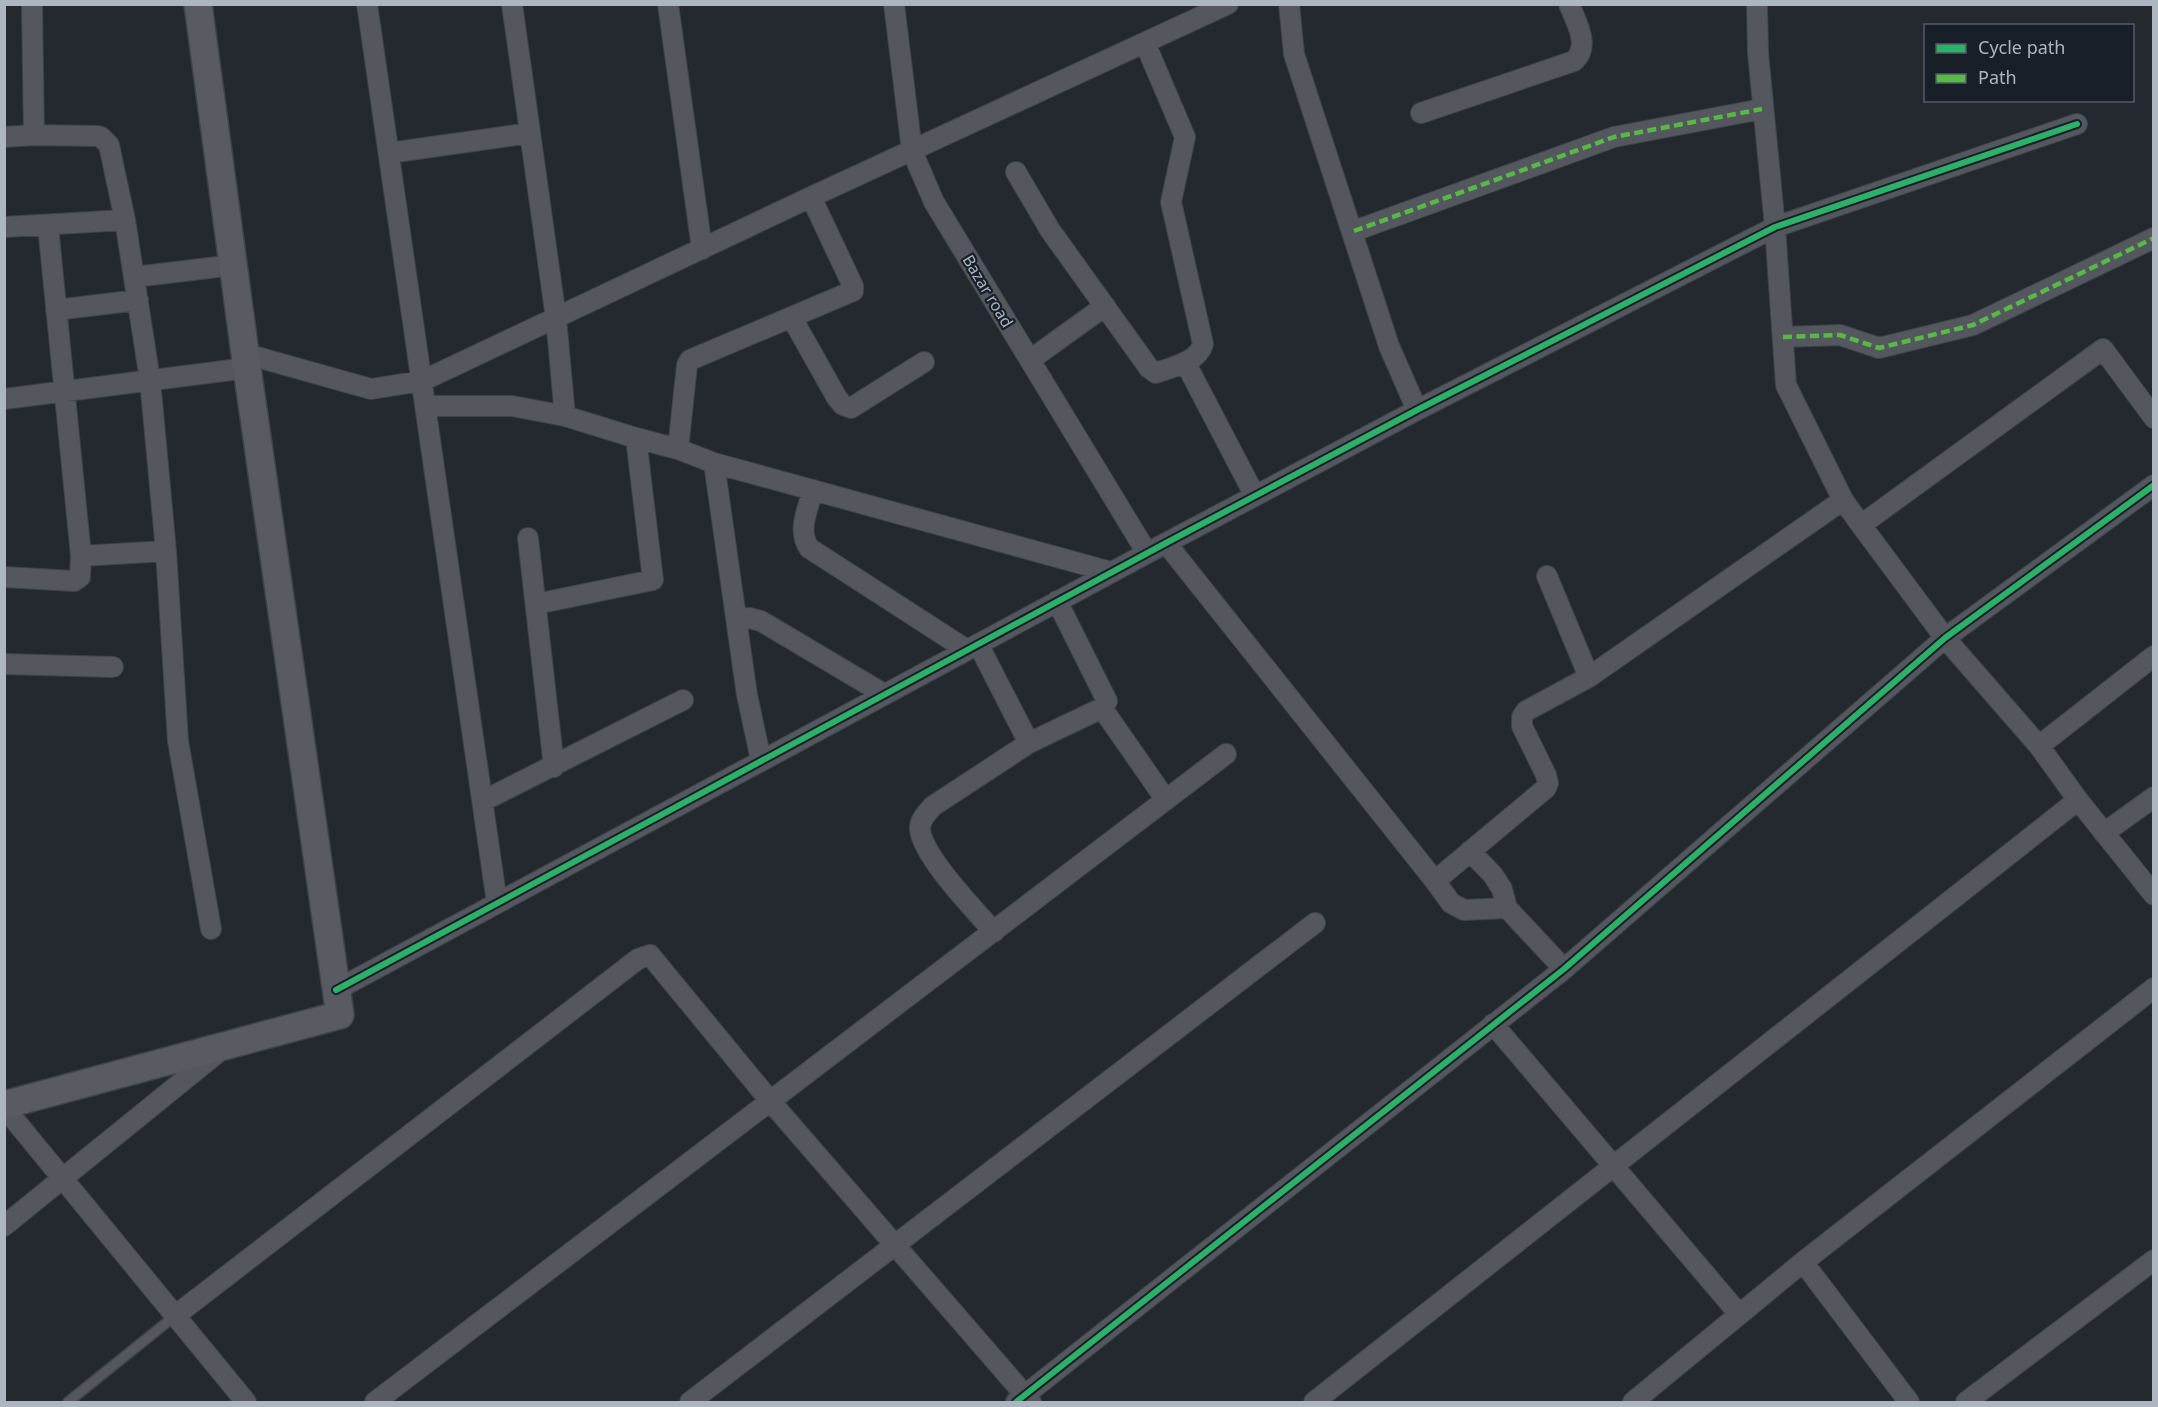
<svg xmlns="http://www.w3.org/2000/svg" width="2158" height="1407" viewBox="0 0 2158 1407" font-family="'Noto Sans',sans-serif">
<rect width="100%" height="100%" fill="#24292f"/>
<g fill="none" stroke-linecap="round" stroke-linejoin="round">
<defs>
<path id="lane" d="M 68,1402 L 176,1315"/>
<path id="street" d="M 367,4 L 497,903
M 512,4 L 556,318 L 565,416
M 668,4 L 702,249
M 894,4 L 912,151 L 934,202 L 1147,553
M 1289,4 L 1294,54 L 1389,346 L 1417,410
M 1757,4 L 1758,53 L 1775,227 L 1786,385 L 1843,500 L 1861,525 L 1945,638 L 2039,746 L 2078,800 L 2154,895
M 1421,113 L 1574,61 C 1591,46 1576,22 1569,4
M 4,137 L 34,135 L 32,4
M 389,153 L 530,133
M 1016,172 L 1050,230 L 1149,368 L 1156,373 C 1172,367 1198,362 1203,344 L 1171,202 L 1185,137 L 1145,43
M 48,226 L 81,556
M 4,227 L 125,220
M 1354,231 L 1614,137 L 1762,109
M 134,277 L 234,265
M 56,310 L 138,300
M 792,318 L 837,398 L 843,405 L 851,408 L 924,362
M 1783,337 L 1840,335 L 1879,348 L 1973,325 L 2154,238
M 246,354 L 371,389 L 422,381 L 811,197 L 1228,4
M 1030,360 L 1105,306
M 1185,362 L 1255,496
M 4,399 L 247,368
M 425,406 L 512,406 L 565,416 L 636,438 L 678,449 L 714,463
M 678,449 L 687,365 L 690,360 L 853,291 L 853,286 L 811,197
M 813,490 C 808,509 797,530 809,548 L 967,650
M 1861,525 L 2103,349 L 2154,418
M 528,538 L 554,767
M 1166,543 L 1435,881 L 1546,788 L 1548,783 L 1546,775 L 1522,726 L 1522,717 L 1526,711 L 1589,677
M 166,551 L 178,741 L 211,929
M 1547,576 L 1589,677 L 1843,500
M 4,577 L 74,581 L 80,577 L 81,556 L 166,551 L 150,380 L 125,220 L 109,145 L 101,137 L 97,136 L 34,135
M 536,604 L 653,580 L 636,438
M 736,619 L 749,618 L 761,621 L 884,694
M 978,644 L 1029,743 L 933,806 C 927,813 919,820 920,830 C 924,858 974,909 994,932
M 4,664 L 113,667
M 1102,708 L 1166,800
M 1029,743 L 1102,708 L 1107,701 L 1057,601
M 2039,746 L 2154,656
M 761,760 L 747,695 L 714,463 L 1111,572
M 483,801 L 683,700
M 2104,833 L 2154,797
M 1470,851 L 1493,875 L 1502,889 L 1507,908 L 1564,969
M 1435,881 L 1451,903 L 1464,910 L 1507,908
M 336,990 L 1166,543 L 1417,410 L 1775,227 L 2077,124
M 1493,1024 L 1739,1314
M 4,1107 L 246,1402
M 4,1226 L 221,1050
M 1803,1262 L 1909,1402
M 176,1315 L 638,959 L 650,955 L 771,1102 L 1031,1402
M 375,1402 L 1226,754
M 690,1402 L 1315,923
M 1016,1402 L 1564,969 L 1945,638 L 2154,485
M 1314,1402 L 2078,800
M 1633,1402 L 1803,1262 L 2154,988
M 1966,1402 L 2154,1260"/>
<path id="secondary" d="M 4,1105 L 340,1015 L 247,368 L 198,4"/>
</defs>
<use href="#lane" stroke="#404448" stroke-width="12"/>
<use href="#street" stroke="#404448" stroke-width="22"/>
<use href="#secondary" stroke="#404448" stroke-width="30"/>
<use href="#lane" stroke="#54575d" stroke-width="9"/>
<use href="#street" stroke="#54575d" stroke-width="20"/>
<use href="#secondary" stroke="#585c62" stroke-width="27"/>
<path stroke="#58b947" stroke-width="4.5" stroke-dasharray="9 4.5" stroke-linecap="butt" d="M 1354,231 L 1614,137 L 1762,109
M 1783,337 L 1840,335 L 1879,348 L 1973,325 L 2154,238"/>
<defs>
<path id="cycleway" d="M 336,990 L 1166,543 L 1417,410 L 1775,227 L 2077,124
M 1016,1402 L 1564,969 L 1945,638 L 2154,485"/>
</defs>
<use href="#cycleway" stroke="#191f28" stroke-width="10"/>
<use href="#cycleway" stroke="#2db169" stroke-width="6"/>
</g>
<g text-anchor="middle" stroke-width="4.5" stroke-linejoin="round" paint-order="stroke">
<g font-size="16" fill="#adb5c1" stroke="#191f28">
<text transform="translate(988 291) rotate(59)" y="6">Bazar road</text>
</g>
</g>
<rect width="2158" height="1407" fill="none" stroke="#adb5c1" stroke-width="12"/>
<rect x="1924" y="24" width="210" height="78" fill="#191f28" stroke="#545b65" stroke-width="1.5"/>
<rect x="1936" y="44" width="30" height="9" fill="#2db169" stroke="#545b65" stroke-width="1.5"/>
<text x="1978" y="54" font-size="18" fill="#adb5c1">Cycle path</text>
<rect x="1936" y="74" width="30" height="9" fill="#58b947" stroke="#545b65" stroke-width="1.5"/>
<text x="1978" y="84" font-size="18" fill="#adb5c1">Path</text>
</svg>
